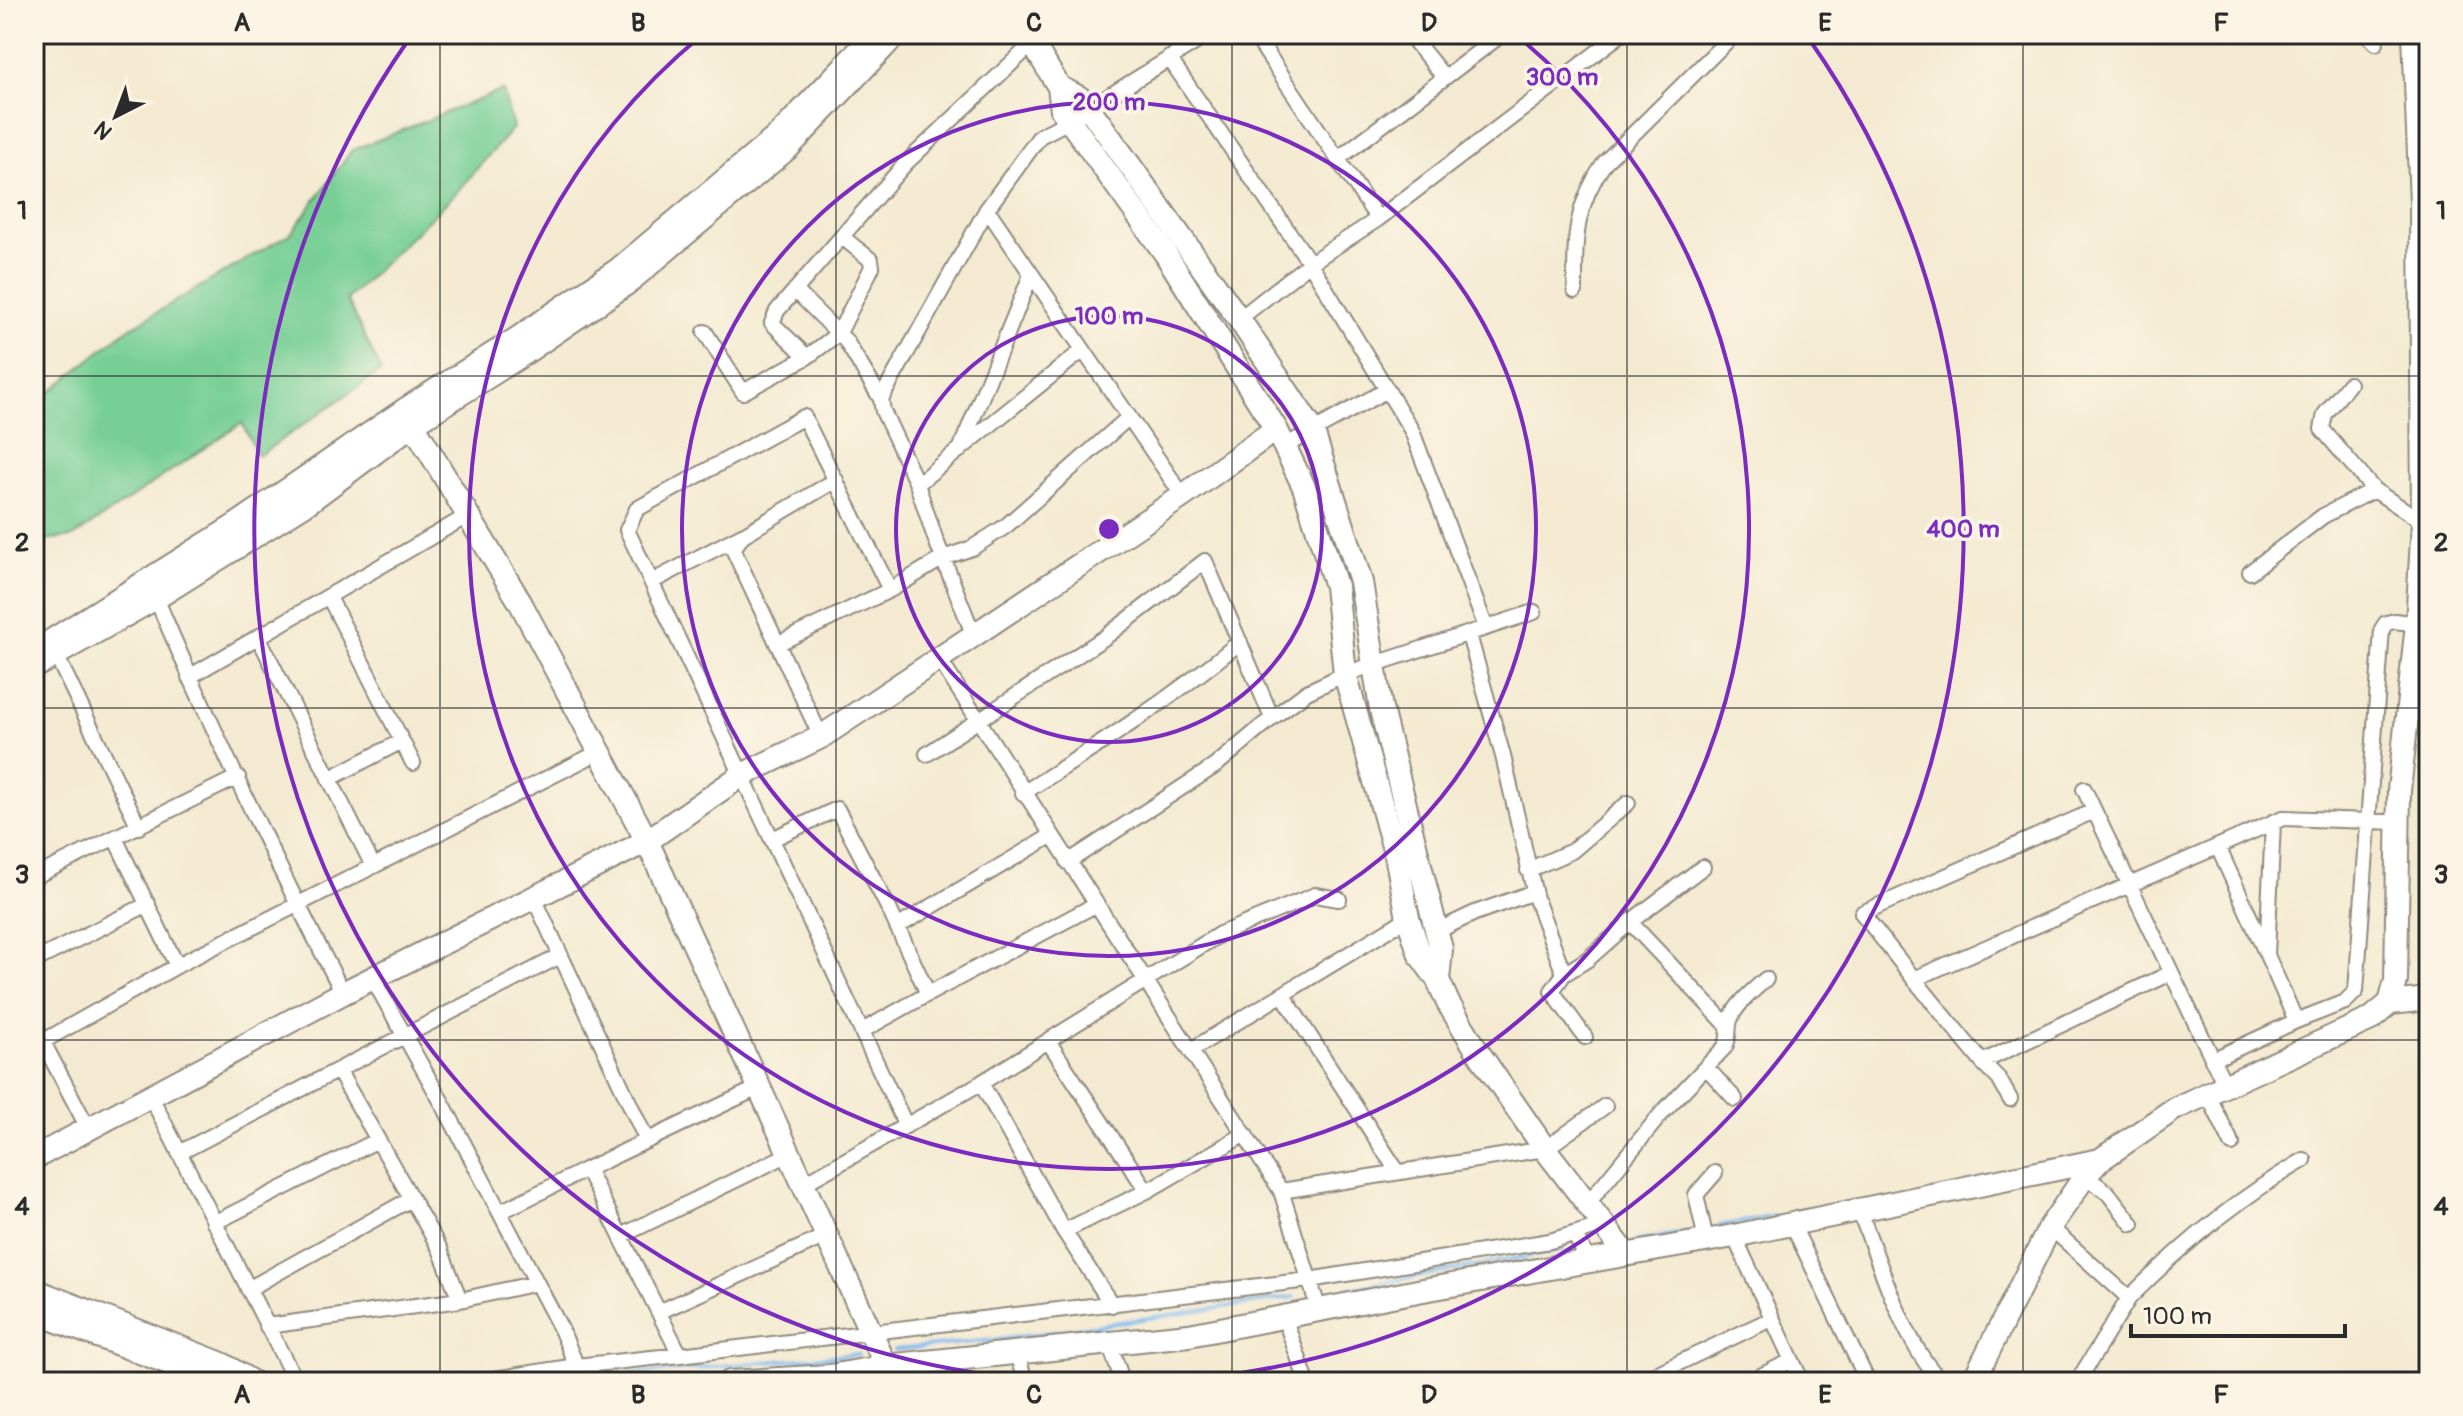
<svg xmlns="http://www.w3.org/2000/svg" width="2463" height="1416" viewBox="0 0 2463 1416" font-family="Pangolin,sans-serif">
<rect width="100%" height="100%" fill="#fcf5e5"/>
<filter id="ink" filterUnits="userSpaceOnUse"><feTurbulence type="fractalNoise" baseFrequency=".0125" numOctaves="2"/><feDisplacementMap in="SourceGraphic" scale="16" xChannelSelector="R" yChannelSelector="G"/><feConvolveMatrix kernelMatrix="1 2 1 2 8 2 1 2 1" color-interpolation-filters="sRGB"/></filter>
<filter id="wash" filterUnits="userSpaceOnUse"><feTurbulence type="fractalNoise" baseFrequency=".006" numOctaves="4" result="noise"/><feDisplacementMap in="SourceGraphic" scale="32" xChannelSelector="R" yChannelSelector="G"/><feGaussianBlur stdDeviation="1.8" result="paint"/><feColorMatrix in="noise" values="0 0 0 0 0 0 0 0 0 0 0 0 0 0 0 0 0 1.4 0 .05"/><feComposite in="paint" operator="in"/></filter>
<g filter="url(#wash)">
<rect width="100%" height="100%" fill="#f4ead1"/>
<path fill="#77cf95" stroke="#517d60" stroke-width="2" d="M 503,90 L 513,128 L 454,195 L 347,299 L 381,371 L 258,456 L 242,423 L 73,537 L 34,541 L 34,405 L 125,331 L 291,233 L 352,150 Z"/>
<g fill="none" stroke-linecap="round" stroke-linejoin="round">
<path stroke="#7db9ef" stroke-width="4" d="M 1719,1226 L 1777,1216
M 1634,1242 L 1695,1231
M 1331,1292 L 1563,1250
M 894,1350 L 1004,1339 L 1294,1297
M 594,1377 L 858,1354
M 566,1382 L 574,1380"/>
</g>
</g>
<g filter="url(#ink)">
<g fill="none" stroke-linecap="round" stroke-linejoin="round">
<defs>
<path id="street" d="M 1254,34 L 1378,219
M 1409,34 L 1444,77
M 2367,34 L 2376,43
M 1169,58 L 1310,263 L 1412,431 L 1486,628
M 1339,158 L 1502,34
M 987,209 L 1183,496
M 842,237 L 871,260 L 872,267 L 839,333 L 807,357 L 772,323 L 777,311 L 905,164 L 1033,43
M 795,290 L 846,341 L 881,399
M 1575,291 C 1575,238 1574,207 1605,162 L 1734,34
M 1239,319 L 1310,263 L 1378,219 L 1621,34
M 705,332 L 743,392 L 807,357
M 2349,384 L 2325,414 L 2322,429 L 2374,490 L 2423,522
M 1285,446 L 1387,390
M 960,450 L 1031,275
M 917,484 L 1083,350
M 2250,572 L 2323,516 L 2374,490
M 653,581 L 742,535
M 329,597 L 413,763
M 156,598 C 213,732 276,864 343,993
M 1469,635 L 1503,756 L 1536,899 L 1564,974 L 1552,991 L 1585,1037
M 974,636 L 935,538 L 917,484 L 883,411 L 881,399 L 987,209 L 1040,136 L 1069,121 L 1209,34
M 259,638 L 373,866
M 777,644 L 890,590
M 56,655 L 139,827
M 939,659 L 1281,1191 L 1319,1310
M 189,677 L 467,516
M 821,737 L 733,549 L 743,535 L 836,480
M 927,754 L 1104,638 L 1205,561 L 1272,718 L 1307,692 L 1345,674 L 1534,612
M 329,779 L 402,741
M 2084,789 L 2225,1085
M 1023,793 C 1098,746 1171,699 1240,642
M 115,838 L 177,966
M 772,839 L 837,809 L 890,911 L 928,994 L 1095,905
M 2218,847 L 2267,955 L 2273,822
M 1068,862 L 1215,766 L 1272,718
M 1528,870 L 1572,851 L 1628,803
M 34,877 L 238,777
M 534,898 L 647,1141
M 1630,922 L 1728,1026
M 897,927 L 1051,836
M 1437,931 L 1475,913 L 1534,892
M 2267,955 L 2296,1021 L 2345,1002 L 2356,991 L 2382,629 L 2386,623 L 2395,621 L 2417,624
M 34,961 L 148,904
M 2171,973 L 1982,1062 L 1914,979 L 2283,818 L 2398,822
M 1564,974 L 1588,959 L 1630,922 L 1703,867
M 373,979 L 445,1108 L 562,1331 L 583,1382
M 1914,979 L 1862,913 L 2094,811
M 1283,995 L 1397,1171
M 34,1025 L 88,1128
M 862,1031 L 928,994
M 42,1042 L 182,963 L 601,751
M 1191,1050 L 1408,918
M 2212,1060 L 2296,1021
M 1982,1062 L 1999,1079 L 2010,1099
M 1706,1067 L 1735,1099
M 981,1083 L 1048,1041
M 2207,1093 L 2232,1144
M 150,1095 L 296,1382
M 906,1126 L 627,530 L 637,509 L 804,417 L 890,590 L 943,558 L 972,548 L 1006,526 L 1129,417
M 179,1153 L 338,1070
M 2085,1176 L 2108,1193 L 2132,1224
M 805,1183 L 981,1083 L 1064,1231 L 1112,1305
M 1147,1191 L 1048,1041 L 1220,934 L 1315,895 L 1339,899
M 1281,1191 L 1545,1149 L 1605,1106
M 1588,1203 L 1662,1113 L 1725,1047 C 1730,1038 1727,1030 1730,1020 C 1736,1004 1754,990 1766,979
M 1859,1210 C 1880,1262 1903,1344 1942,1382
M 500,1212 L 587,1169
M 214,1223 L 378,1140
M 1792,1224 L 1868,1382
M 2050,1227 L 2129,1298 L 2077,1382
M 1064,1231 L 1147,1191 L 1245,1134
M 1574,1234 L 1589,1261
M 621,1236 L 791,1153
M 1734,1236 L 1802,1382
M 1706,1240 L 1696,1195 L 1715,1173
M 537,1283 L 460,1300 L 440,1249 L 338,1070 L 560,956
M 248,1289 L 411,1199
M 2129,1298 C 2183,1244 2238,1198 2304,1160
M 659,1312 L 828,1235
M 1284,1317 L 1307,1382
M 267,1326 L 460,1300
M 1109,1343 L 1123,1382
M 1017,1353 L 1025,1382
M 680,1355 L 1309,1280 L 1550,1241 L 1604,1225
M 475,1382 L 576,1366 L 680,1355 L 587,1169 L 760,1087
M 1639,1382 L 1771,1319
M 1748,1382 L 1791,1361"/>
<path id="secondary" d="M 1027,34 L 1059,87 L 1062,110 L 1165,253 L 1276,429 L 1304,487 L 1336,586 L 1345,674 L 1397,860 L 1408,918 L 1420,955 L 1438,980 L 1448,1003 L 1478,1052 L 1545,1149 L 1626,1254
M 1059,87 L 1080,98 L 1089,108 L 1239,319 L 1312,429 L 1361,582 L 1381,709 L 1441,949 L 1438,980
M 406,409 L 413,424 L 520,602 L 647,841 L 886,1366
M 46,644 L 236,525 L 406,409 L 515,340 L 619,269 L 780,134 L 875,34
M 34,667 L 156,598 L 307,503 L 413,424 L 522,355 L 626,284 L 789,147 L 896,34
M 2390,1003 L 2429,999
M 34,1158 L 343,993 L 647,841 L 742,775 L 821,737 L 1183,496 L 1276,429
M 34,1290 L 222,1364 L 252,1382
M 34,1312 L 219,1382
M 730,1382 L 830,1376 L 886,1366 L 1189,1335 L 1423,1290 L 1734,1236 L 2100,1160
M 1973,1382 L 2050,1227 L 2085,1176 L 2100,1160 L 2174,1109 L 2371,1019 L 2390,1003 L 2396,981 L 2399,791 L 2417,624 L 2423,522 L 2421,203 L 2414,34"/>
</defs>
<use href="#street" stroke="#908a7e" stroke-width="18"/>
<use href="#secondary" stroke="#908a7e" stroke-width="26"/>
<use href="#street" stroke="#fff" stroke-width="14"/>
<use href="#secondary" stroke="#fff" stroke-width="22"/>
</g>
</g>
<path fill="none" stroke="#2b2b2b" stroke-width="2" stroke-opacity="0.55" d="M 440,34 L 440,1382M 836,34 L 836,1382M 1232,34 L 1232,1382M 1627,34 L 1627,1382M 2023,34 L 2023,1382M 34,376 L 2429,376M 34,708 L 2429,708M 34,1040 L 2429,1040"/>
<g fill="none" stroke="#7b2cbf" stroke-width="4">
<circle cx="1109" cy="529" r="213"/>
<circle cx="1109" cy="529" r="427"/>
<path d="M1516 35A640 640 0 1 1 702 35"/>
<path d="M1064 1382A854 854 0 0 1 409 39M1809 39A854 854 0 0 1 1154 1382"/>
</g>
<circle cx="1109" cy="529" r="12" fill="#7b2cbf" stroke="#fcf5e5" stroke-width="4"/>
<g font-size="24" text-anchor="middle" font-weight="bold" fill="#7b2cbf" stroke="#fcf5e5" stroke-width="7" stroke-linejoin="round" paint-order="stroke">
<text x="1562" y="85">300 m</text>
<text x="1109" y="110">200 m</text>
<text x="1109" y="324">100 m</text>
<text x="1963" y="537">400 m</text>
</g>
<rect width="2463" height="1416" fill="none" stroke="#fcf5e5" stroke-width="88"/>
<g transform="translate(116 116) rotate(222)" stroke="#fcf5e5" stroke-width="6" paint-order="stroke">
<path d="M0-6L14 30L0 20L-14 30Z" fill="#2b2b2b"/>
<text y="-12" font-size="22" font-weight="bold" text-anchor="middle" fill="#2b2b2b">N</text>
</g>
<path d="M2131 1324v12h214v-12" fill="none" stroke="#2b2b2b" stroke-width="4"/>
<text x="2143" y="1324" font-size="24" fill="#2b2b2b" stroke="#fcf5e5" stroke-width="6" paint-order="stroke">100 m</text>
<rect x="44" y="44" width="2375" height="1328" fill="none" stroke="#2b2b2b" stroke-width="3"/>
<g font-size="26" text-anchor="middle" font-weight="bold" fill="#2b2b2b">
<text x="242" y="31">A</text>
<text x="638" y="31">B</text>
<text x="1034" y="31">C</text>
<text x="1429" y="31">D</text>
<text x="1825" y="31">E</text>
<text x="2221" y="31">F</text>
<text x="22" y="219">1</text>
<text x="2441" y="219">1</text>
<text x="22" y="551">2</text>
<text x="2441" y="551">2</text>
<text x="22" y="883">3</text>
<text x="2441" y="883">3</text>
<text x="22" y="1215">4</text>
<text x="2441" y="1215">4</text>
<text x="242" y="1403">A</text>
<text x="638" y="1403">B</text>
<text x="1034" y="1403">C</text>
<text x="1429" y="1403">D</text>
<text x="1825" y="1403">E</text>
<text x="2221" y="1403">F</text>
</g>
</svg>
